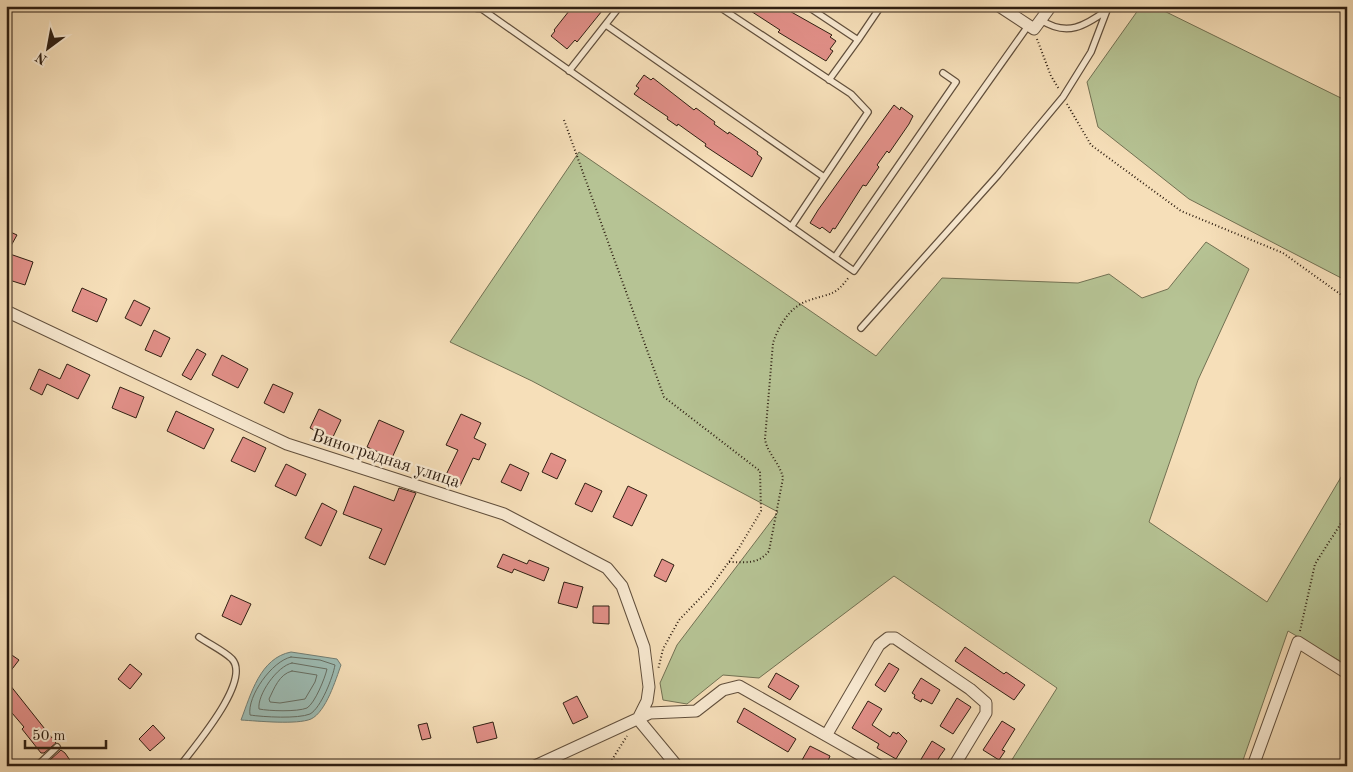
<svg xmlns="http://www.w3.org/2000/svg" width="1353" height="772" viewBox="0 0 1353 772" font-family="'Old Standard TT',serif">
<rect width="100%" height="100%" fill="#f6dfb9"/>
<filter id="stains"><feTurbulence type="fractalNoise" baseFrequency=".004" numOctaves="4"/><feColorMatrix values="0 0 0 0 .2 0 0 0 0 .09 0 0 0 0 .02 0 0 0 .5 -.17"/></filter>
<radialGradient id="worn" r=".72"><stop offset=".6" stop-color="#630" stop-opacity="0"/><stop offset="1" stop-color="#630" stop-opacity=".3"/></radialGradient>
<path fill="#b6c394" stroke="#727153" d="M 1141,6 L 1154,6 L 1347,101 L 1347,281 L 1189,199 L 1098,127 L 1087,82 Z
M 579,152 L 876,356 L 942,278 L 1078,283 L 1109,274 L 1142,298 L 1168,289 L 1206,242 L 1249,269 L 1198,380 L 1149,522 L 1267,602 L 1347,467 L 1347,665 L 1288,631 L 1241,766 L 1008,766 L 1057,688 L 894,576 L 759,678 L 723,675 L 687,704 L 663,700 L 660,683 L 677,645 L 778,512 L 532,381 L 450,342 Z"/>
<path fill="#9dbcb4" stroke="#717d73" d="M 291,652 L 337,659 L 341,665 C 336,679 326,712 311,719 C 297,725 258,721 241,720 C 251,694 260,658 291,652 Z"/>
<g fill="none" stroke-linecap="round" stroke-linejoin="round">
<path stroke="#666e63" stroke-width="1" d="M 291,657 L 320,660 L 335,665 C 333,677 321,708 310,714 C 298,719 263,717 250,715 C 247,696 272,661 291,657 Z
M 292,663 L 327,669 C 325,678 315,703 307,708 C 297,712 269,711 259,709 C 257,695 277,666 292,663 Z
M 292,671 L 317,675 L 315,682 L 305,699 L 280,703 L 270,702 L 269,699 C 274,689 279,674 292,671 Z"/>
</g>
<path fill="#e29089" stroke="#2f1f12" d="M 573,6 L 606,6 L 577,42 L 575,40 L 567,49 L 551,36 L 555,31 L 554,30 Z
M 743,6 L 788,6 L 786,9 L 832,35 L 830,37 L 836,41 L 830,49 L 833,51 L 826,61 L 778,32 L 780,30 Z
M 644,75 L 651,80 L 653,78 L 694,110 L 696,108 L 715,122 L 714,124 L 728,134 L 729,132 L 758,152 L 757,154 L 762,158 L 752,177 L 705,146 L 706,144 L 678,124 L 677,126 L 667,119 L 668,117 L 634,94 L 639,88 L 636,86 Z
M 894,105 L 900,110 L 901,107 L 913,116 L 909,124 L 889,153 L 887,151 L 877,165 L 879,167 L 866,186 L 863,185 L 835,229 L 833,228 L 830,233 L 822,227 L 820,229 L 810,223 L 818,210 Z
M 6,230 L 17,235 L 7,253 L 33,262 L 25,285 L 6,279 Z
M 82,288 L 107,299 L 97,322 L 72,311 Z
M 134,300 L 150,308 L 141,326 L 125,318 Z
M 154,330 L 170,338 L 161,357 L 145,350 Z
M 197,349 L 206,354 L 191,380 L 182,375 Z
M 222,355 L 248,369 L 238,388 L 212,375 Z
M 67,364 L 90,375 L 78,399 L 47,384 L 42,395 L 30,389 L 39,369 L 60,379 Z
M 273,384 L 293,393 L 284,413 L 264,403 Z
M 120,387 L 144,397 L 136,418 L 112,408 Z
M 319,409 L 341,420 L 332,439 L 310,428 Z
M 176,411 L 214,429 L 204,449 L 167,431 Z
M 461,414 L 481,423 L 474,438 L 486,444 L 479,460 L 473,458 L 460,486 L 444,479 L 458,450 L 446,445 Z
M 379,420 L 404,431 L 392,458 L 367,447 Z
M 243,437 L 266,448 L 255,472 L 231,461 Z
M 551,453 L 566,460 L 557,479 L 542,472 Z
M 286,464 L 306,474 L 296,496 L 275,486 Z
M 510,464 L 529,473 L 521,491 L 501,482 Z
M 585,483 L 602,491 L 592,512 L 575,504 Z
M 354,486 L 394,501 L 399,488 L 416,493 L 385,565 L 369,558 L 382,529 L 343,514 Z
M 628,486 L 647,495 L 632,526 L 613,517 Z
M 322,503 L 337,511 L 321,546 L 305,538 Z
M 503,554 L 527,564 L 529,560 L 549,568 L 544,581 L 514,569 L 512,573 L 497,567 Z
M 662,559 L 674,565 L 666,582 L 654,576 Z
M 564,582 L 583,587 L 577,608 L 558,603 Z
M 231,595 L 251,604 L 241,625 L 222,616 Z
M 593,606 L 609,606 L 609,624 L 593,623 Z
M 965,647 L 1004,674 L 1006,672 L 1025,685 L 1014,700 L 955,661 Z
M 6,651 L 19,660 L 6,677 Z
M 889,663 L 899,669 L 885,692 L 875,685 Z
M 130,664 L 142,674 L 130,689 L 118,679 Z
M 776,673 L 799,686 L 790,700 L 768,687 Z
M 921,678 L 940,690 L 932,704 L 922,699 L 921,702 L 914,698 L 915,695 L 912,693 Z
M 6,680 L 56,743 L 44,753 L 41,753 L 22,729 L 24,727 L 6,706 Z
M 577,696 L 588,717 L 573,724 L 563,703 Z
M 957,698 L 971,707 L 953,734 L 940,726 Z
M 868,701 L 882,709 L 872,725 L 890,737 L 893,732 L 897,734 L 898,732 L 907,741 L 896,759 L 877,748 L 879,744 L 852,728 Z
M 744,708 L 796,739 L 788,752 L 737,722 Z
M 1002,721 L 1015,729 L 1002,750 L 1005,751 L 999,760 L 983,750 Z
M 493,722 L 497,738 L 477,743 L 473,727 Z
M 427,723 L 431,738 L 422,740 L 418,725 Z
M 153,725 L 165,738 L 150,751 L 139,739 Z
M 932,741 L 945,749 L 940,756 L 934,766 L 917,766 Z
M 810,746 L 830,756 L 826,766 L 814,766 L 802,760 Z
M 61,750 L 65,753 L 74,766 L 54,766 L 50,760 Z"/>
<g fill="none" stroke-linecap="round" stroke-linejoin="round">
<defs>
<path id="lane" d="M 718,6 L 851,94 L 868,112 L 791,227
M 807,6 L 858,40 L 881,6
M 479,7 L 854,271 L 1028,26
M 1041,20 C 1067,37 1085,26 1107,10 L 1109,6
M 606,25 L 824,177
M 569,71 L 620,6
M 829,80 L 858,40
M 835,257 L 956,82 L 943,73
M 861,328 L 998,175 L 1063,97 L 1091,52 L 1107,10
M 37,766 L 57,747
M 180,766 C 193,748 252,681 232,659 C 224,651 209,644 199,637"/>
<path id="street" d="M 477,6 L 480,6
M 999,6 L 1034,29 L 1051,6
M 6,311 L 287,444 L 504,514 L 607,568 L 622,586 L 644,647 L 649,687 L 647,701 L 638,719
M 638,719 L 677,766
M 827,734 L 879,645 L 888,638 L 895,638 L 970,689 L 986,703 L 986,713 L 954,766
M 535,766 L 650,713 L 696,711 L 723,690 L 739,686 L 880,766
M 1253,766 L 1298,642 L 1347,673"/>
</defs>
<use href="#lane" stroke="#614f3c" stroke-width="8"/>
<use href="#street" stroke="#614f3c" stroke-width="13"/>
<path stroke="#2f1f12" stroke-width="2" stroke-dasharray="1 2.5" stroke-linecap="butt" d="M 1037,39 L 1051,76 L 1059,89
M 1067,104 L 1091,145 L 1181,211 L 1283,253 L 1347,299
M 564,120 L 664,397 L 760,471 L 761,511 L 739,548 L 710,588 L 679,620 L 663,649 L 658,670
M 729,562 C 745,562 758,565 769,551 L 783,478 C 780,463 767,453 765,439 L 773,343 C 779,325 790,306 810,300 C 831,293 835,296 849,277
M 1300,631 L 1315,564 L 1347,514
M 608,766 L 627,736"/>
<use href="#lane" stroke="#f9ead2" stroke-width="5.5"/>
<use href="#street" stroke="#f9ead2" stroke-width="11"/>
</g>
<g text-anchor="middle" stroke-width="4.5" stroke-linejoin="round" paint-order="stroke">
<g font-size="18" fill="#2f1f12" stroke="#f9ead2">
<text transform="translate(386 458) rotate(18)" y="6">Виноградная улица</text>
</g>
</g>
<rect width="1353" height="772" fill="none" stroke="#f6dfb9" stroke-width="25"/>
<rect x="8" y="8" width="1338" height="757" fill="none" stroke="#2f1f12" stroke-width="2.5"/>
<rect x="12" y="12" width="1328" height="747" fill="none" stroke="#2f1f12"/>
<g transform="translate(48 48) rotate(212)" stroke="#f9ead2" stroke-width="4" paint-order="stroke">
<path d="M0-4L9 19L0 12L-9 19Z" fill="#2f1f12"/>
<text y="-8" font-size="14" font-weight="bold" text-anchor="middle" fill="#2f1f12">N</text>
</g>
<path d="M25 740v8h81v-8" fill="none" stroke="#2f1f12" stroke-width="2.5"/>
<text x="32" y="740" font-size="15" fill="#2f1f12" stroke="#f9ead2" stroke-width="4" paint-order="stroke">50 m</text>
<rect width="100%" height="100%" filter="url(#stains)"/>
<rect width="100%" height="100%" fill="url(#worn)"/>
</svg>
